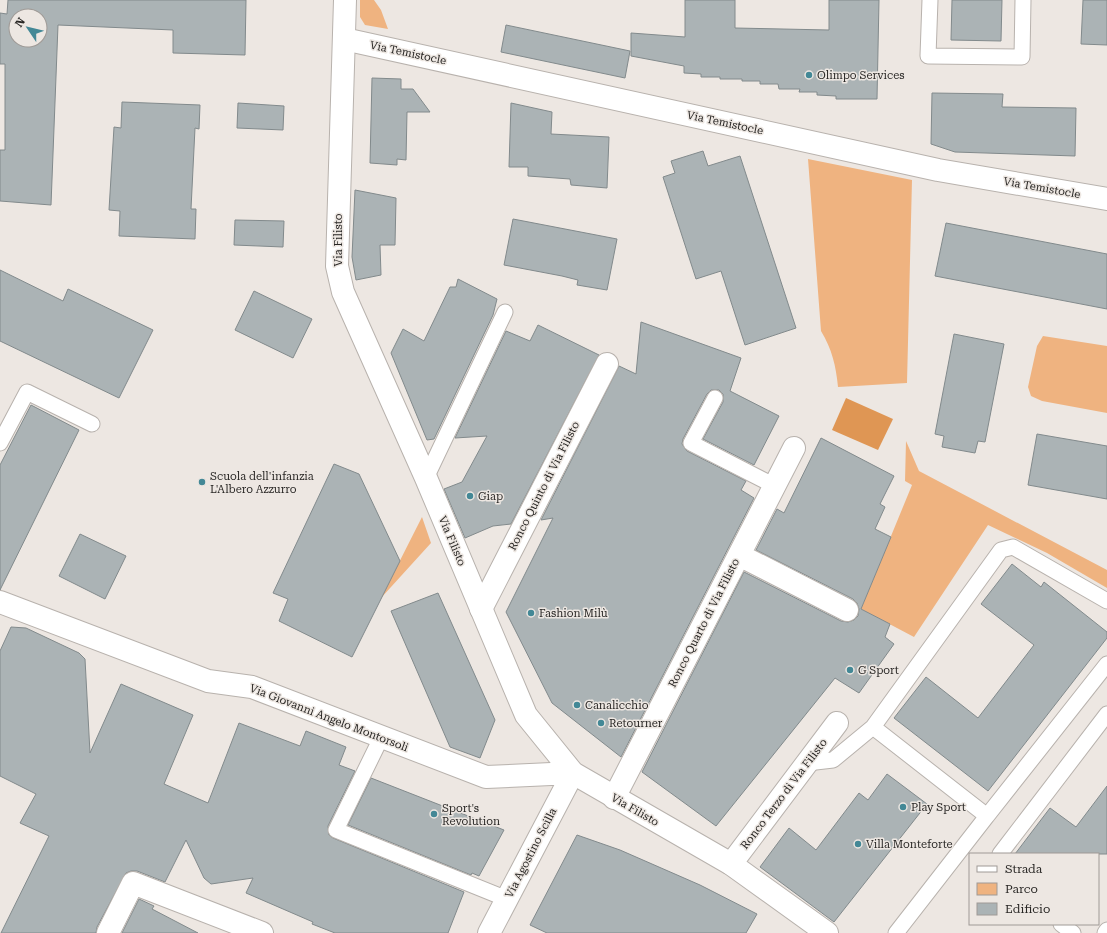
<svg xmlns="http://www.w3.org/2000/svg" width="1107" height="933" viewBox="0 0 1107 933" font-family="'Roboto Serif',serif">
<style>
.green{fill:#efb380}
.water{fill:#df9654}
.building{fill:#abb3b5;stroke:#828a8c;fill-rule:evenodd}
.lines{fill:none;stroke-linecap:round;stroke-linejoin:round}
.service-casing{stroke:#b8b2ad;stroke-width:17}
.minor-casing{stroke:#b8b2ad;stroke-width:24}
.tertiary-casing{stroke:#b8b2ad;stroke-width:24}
.service{stroke:#fff;stroke-width:15}
.minor{stroke:#fff;stroke-width:22}
.tertiary{stroke:#fff;stroke-width:22}
.poi-dot{fill:#438896;stroke:#ede7e2;stroke-width:1.5}
.labels{text-anchor:middle;dominant-baseline:central;stroke-width:3;stroke-linejoin:round;paint-order:stroke}
.street-label{font-size:11px;fill:#292725;stroke:#ede7e2}
.poi-label{font-size:11px;fill:#292725;stroke:#ede7e2;text-anchor:start}
</style>
<rect width="100%" height="100%" fill="#ede7e2"/>
<!-- green -->
<path class="green" d="M360,0H374L381,10L388,29L365,25L360,17Z
M808,159L912,180L907,383L838,387C836,366 832,349 821,331Z
M1043,336L1107,346V413L1042,401L1031,396L1028,387L1037,346Z
M906,441L919,471L1107,570V588L1047,553L988,525L914,637L861,609L912,485L905,481Z
M422,517L431,543L381,598Z"/>
<!-- water -->
<path class="water" d="M846,398L893,419L878,450L832,430Z"/>
<!-- building -->
<path class="building" d="M8,0H246L245,55L173,53V30L58,25L51,205L0,201V150H5V64H0V13L7,14ZM16,16H40V40H16Z
M685,0H735V28L829,30V0H879L877,99H836V96L817,95V92H799L800,89H779L778,84H760V81H742V79H720V77H701V74L684,73V66L631,56V33L685,37Z
M952,0H1002L1001,41L951,40Z
M1083,0H1107V45L1081,44Z
M506,25L630,51L625,78L501,52Z
M372,78L401,79V89H413L430,112H407L406,160L397,159V165L370,163Z
M932,93L1003,94L1002,107L1076,108L1075,156L955,152L931,144Z
M122,102L200,105L199,129L195,128L191,209H196L195,239L119,236L120,211L109,210L114,127L121,128Z
M238,103L284,106L283,130L237,128Z
M511,103L552,112L551,134L609,137L607,188L571,185L570,179L528,176V167H509Z
M703,151L708,166L740,156L796,328L745,345L721,271L696,279L663,177L675,173L671,161Z
M355,190L396,198L395,245H380L381,275L356,280L352,257Z
M513,219L617,239L607,290L577,285L578,280L562,276L504,265Z
M235,220L284,221L283,247L234,245Z
M946,223L1107,254V309L935,276Z
M0,270L63,301L68,289L153,330L119,398L0,341Z
M458,279L497,299L493,315L434,439L427,440L391,353L403,329L424,341L450,287H456Z
M254,291L312,319L293,358L235,330Z
M641,322L741,358L730,391L779,416L754,465L703,439L723,402V394L719,390H711L707,394L683,439L682,444L687,451L746,481L741,490L754,498L621,757L552,703L506,612L553,518L541,520L619,366L636,374Z
M538,325L599,355L511,524L493,526L465,538L444,489L462,482L487,436L455,438L506,331L530,341Z
M954,334L1004,344L985,442L978,441L975,453L942,447L944,436L935,434Z
M31,405L79,430L0,590V465Z
M1037,434L1107,446V499L1028,485Z
M821,438L894,476L880,504L885,507L875,529L891,537L861,609L890,624L885,637L894,644L859,693L835,678L716,826L642,772L744,572L841,621L848,622L854,620L858,616L859,609L857,603L853,599L756,550L777,509L784,513Z
M334,464L359,474L400,561L352,657L279,621L288,599L273,593Z
M80,534L126,556L105,599L59,576Z
M1012,564L1041,587L1044,582L1107,632V638L988,791L894,718L926,677L978,718L1034,645L981,604Z
M438,593L495,720L480,758L450,747L391,611Z
M11,627L26,628L79,653L85,659L90,753L121,684L193,715L164,784L208,803L239,723L300,746L306,731L346,747L339,765L355,771L328,826L329,835L333,838L464,892L448,933H335L312,924L313,922L246,893L253,878L211,884L204,878L186,840L165,882L137,871H131L126,873L97,927L96,933H1L49,836L20,823L36,794L0,776V651Z
M887,774L927,804L834,922L760,867L789,828L816,850L859,793L868,800Z
M371,778L504,830L479,876L472,873L471,875L348,825Z
M1107,786V854H1015L1050,808L1076,827Z
M577,835L620,850L700,885L757,914L746,933H547L530,925Z
M139,899L154,906L152,909L198,933H122Z"/>
<g class="lines">
<defs>
<path id="service" d="M930,0L928,56L1022,57L1023,0
M715,398L691,443L775,486
M0,443L27,392L92,424
M426,478L505,312
M1107,601L1013,547L1001,550L873,727L987,816L1107,664
M381,738L336,830L507,899
M807,763L833,760L873,727
M1000,854L1107,714
M1061,924L1073,933
M896,933L987,816
M1105,933L1107,930"/>
<path id="minor" d="M344,39L938,170L1107,199
M739,555L847,610
M0,602L208,681L252,687L486,777L573,773
M481,609L607,364
M614,798L794,448
M731,864L837,723
M108,933L133,883L262,933
M489,933L573,773"/>
<path id="tertiary" d="M345,0L337,266L343,292L426,478L526,715L573,773L731,864L827,933"/>
</defs>
<!-- service casing -->
<use href="#service" class="service-casing"/>
<!-- minor casing -->
<use href="#minor" class="minor-casing"/>
<!-- tertiary casing -->
<use href="#tertiary" class="tertiary-casing"/>
<!-- service -->
<use href="#service" class="service"/>
<!-- minor -->
<use href="#minor" class="minor"/>
<!-- tertiary -->
<use href="#tertiary" class="tertiary"/>
</g>
<!-- markers -->
<g class="poi-dot">
<circle cx="809" cy="75" r="4"/>
<circle cx="202" cy="482" r="4"/>
<circle cx="470" cy="496" r="4"/>
<circle cx="531" cy="613" r="4"/>
<circle cx="850" cy="670" r="4"/>
<circle cx="577" cy="705" r="4"/>
<circle cx="601" cy="723" r="4"/>
<circle cx="903" cy="807" r="4"/>
<circle cx="434" cy="814" r="4"/>
<circle cx="858" cy="844" r="4"/>
</g>
<g class="labels">
<!-- street labels -->
<g class="street-label">
<text transform="translate(408 53) rotate(12)">Via Temistocle</text>
<text transform="translate(725 123) rotate(12)">Via Temistocle</text>
<text transform="translate(1042 188) rotate(10)">Via Temistocle</text>
<text transform="translate(338 240) rotate(-90)">Via Filisto</text>
<text transform="translate(544 486) rotate(-63)">Ronco Quinto di Via Filisto</text>
<text transform="translate(452 541) rotate(67)">Via Filisto</text>
<text transform="translate(704 623) rotate(-63)">Ronco Quarto di Via Filisto</text>
<text transform="translate(329 718) rotate(21)">Via Giovanni Angelo Montorsoli</text>
<text transform="translate(784 794) rotate(-53)">Ronco Terzo di Via Filisto</text>
<text transform="translate(635 810) rotate(30)">Via Filisto</text>
<text transform="translate(531 853) rotate(-63)">Via Agostino Scilla</text>
</g>
<!-- poi labels -->
<g class="poi-label">
<text x="817" y="75">Olimpo Services</text>
<text x="210" y="476">Scuola dell'infanzia<tspan x="210" dy="13">L'Albero Azzurro</tspan></text>
<text x="478" y="496">Giap</text>
<text x="539" y="613">Fashion Milù</text>
<text x="858" y="670">G Sport</text>
<text x="585" y="705">Canalicchio</text>
<text x="609" y="723">Retourner</text>
<text x="911" y="807">Play Sport</text>
<text x="442" y="808">Sport's<tspan x="442" dy="13">Revolution</tspan></text>
<text x="866" y="844">Villa Monteforte</text>
</g>
</g>
<!-- legend -->
<rect x="969" y="853" width="130" height="72" fill="#ede7e2" stroke="#9f9a96"/>
<rect x="977" y="866" width="20" height="6" fill="#ffffff" stroke="#9f9a96"/>
<text x="1005" y="873" font-size="12" fill="#292725">Strada</text>
<rect x="977" y="883" width="20" height="12" fill="#efb380" stroke="#9f9a96"/>
<text x="1005" y="893" font-size="12" fill="#292725">Parco</text>
<rect x="977" y="903" width="20" height="12" fill="#abb3b5" stroke="#9f9a96"/>
<text x="1005" y="913" font-size="12" fill="#292725">Edificio</text>
<!-- north arrow -->
<g transform="translate(28 28) rotate(305)"><circle r="19" fill="#ede7e2" stroke="#9f9a96"/>
<path d="M0-3L7 15L0 10L-7 15Z" fill="#438896"/>
<text y="-6" font-size="11" font-weight="bold" text-anchor="middle" fill="#292725">N</text>
</g>
</svg>
